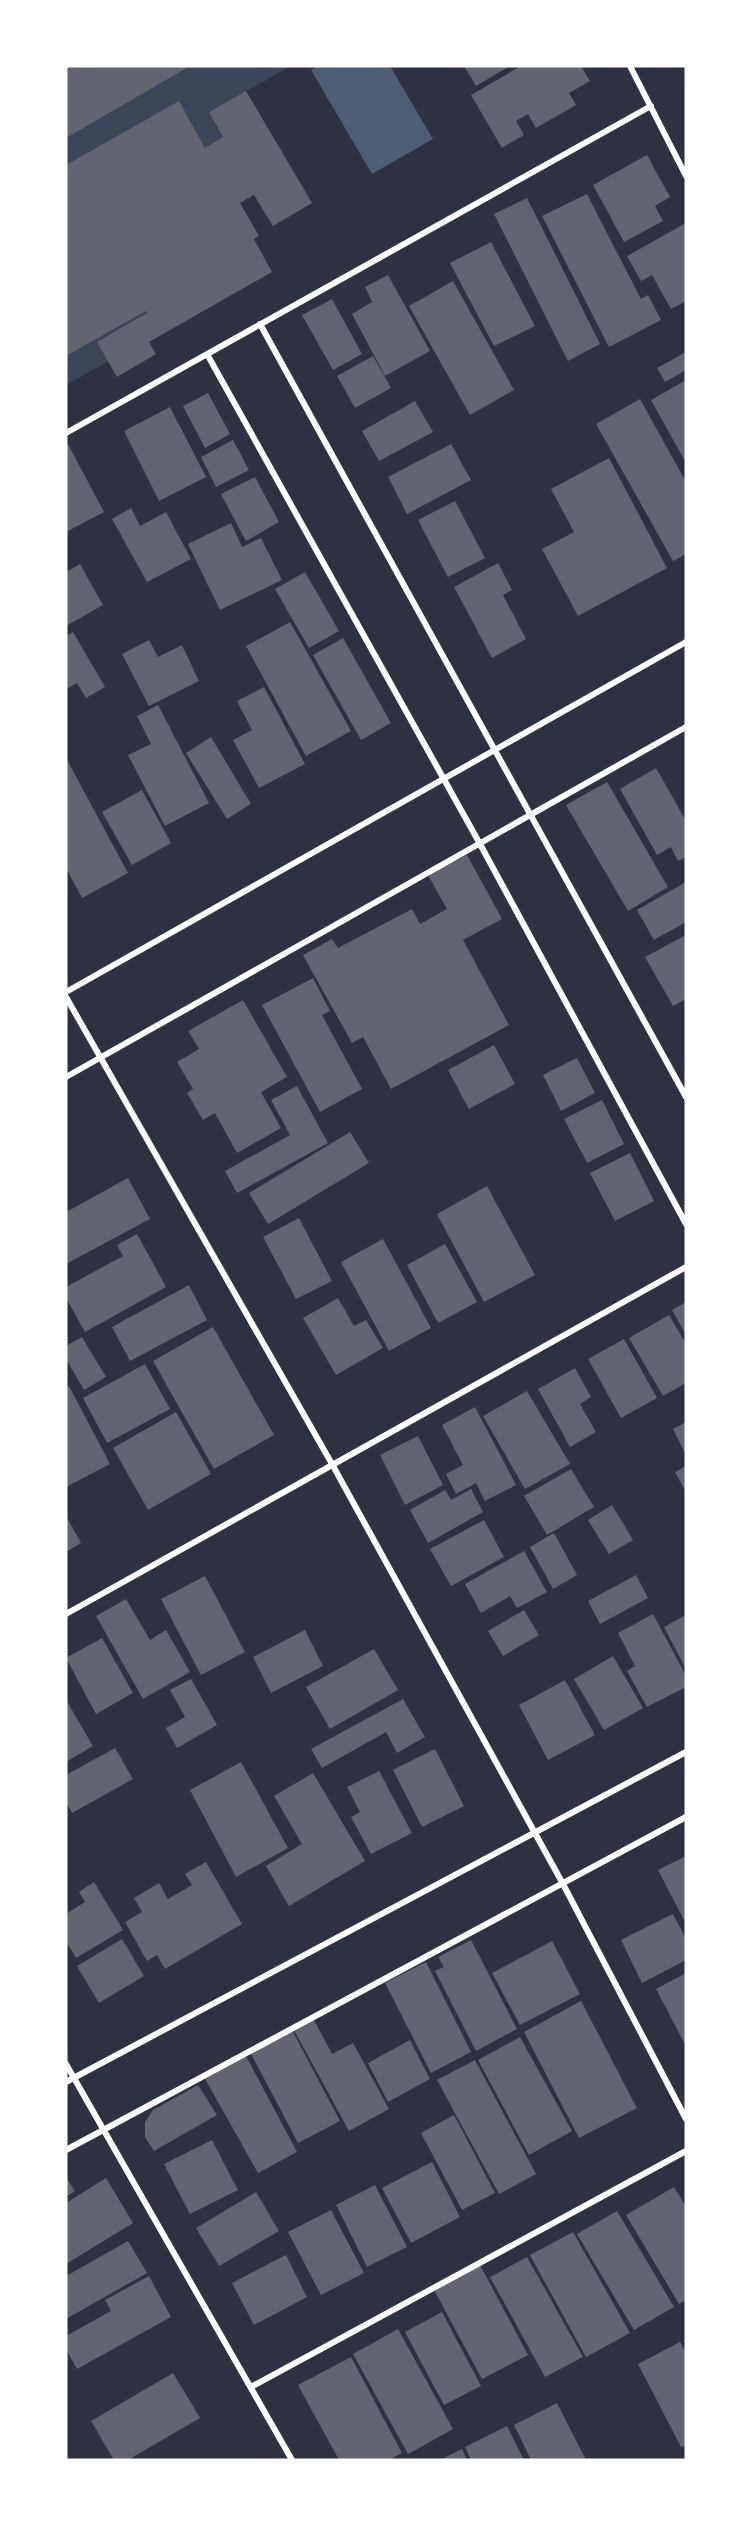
<svg xmlns="http://www.w3.org/2000/svg" width="752" height="2526" viewBox="0 0 752 2526" font-family="Inter,sans-serif">
<style>
.green{fill:#3c4559}
.water{fill:#4f5d75}
.building{fill:#626471}
.lines{fill:none;stroke-linecap:round;stroke-linejoin:round}
.minor{stroke:#fff;stroke-width:6}
</style>
<rect width="100%" height="100%" fill="#2d3142"/>
<!-- green -->
<path class="green" d="M66,66H291L209,112L223,137L205,148L179,102L66,165Z
M146,311L147,313L109,361L66,385V356Z"/>
<!-- water -->
<path class="water" d="M319,66H390L433,139L372,174L311,70Z"/>
<!-- building -->
<path class="building" d="M66,66H190L66,138Z
M464,66H510L476,86Z
M521,66H581L590,81L569,93L576,105L536,128L528,114L516,121L524,135L502,148L471,95Z
M246,91L312,203L273,226L254,195L240,203L259,236L254,239L272,272L149,342L156,354L117,377L97,342L147,313L146,311L66,356V165L179,101L205,148L223,137L209,112Z
M647,155L670,197L655,206L663,221L624,242L593,185Z
M587,194L641,299L648,295L661,320L609,347L542,216Z
M527,198L600,344L568,361L494,214Z
M686,223V301L671,309L652,275L641,281L627,256Z
M491,242L535,326L494,346L450,263Z
M388,275L430,351L385,376L352,314L372,302L365,287Z
M453,281L514,390L470,415L409,306Z
M332,299L362,354L333,370L302,315Z
M686,352V370L665,382L657,368Z
M373,356L391,388L355,408L337,376Z
M686,380V463L651,400Z
M208,393L230,434L205,448L183,406Z
M640,399L686,482V554L673,561L596,424Z
M415,401L433,432L379,461L362,431Z
M170,407L206,477L159,501L124,431Z
M233,440L249,470L216,487L201,457Z
M68,444L104,512L66,532V445Z
M451,444L471,480L407,514L388,477Z
M609,458L667,568L578,616L542,549L574,532L551,489Z
M255,477L279,522L246,541L221,494Z
M455,501L485,558L448,577L418,520Z
M131,508L140,526L166,512L191,559L147,582L112,519Z
M231,523L242,547L261,538L282,580L220,610L188,544Z
M498,563L512,590L503,595L526,639L492,658L454,587Z
M80,564L103,605L66,626V572Z
M305,572L339,631L309,648L275,589Z
M290,622L351,731L306,756L246,646Z
M73,632L105,687L86,698L77,683L66,689V636Z
M343,638L391,723L361,740L313,655Z
M149,640L158,657L182,645L199,681L149,706L122,654Z
M264,687L305,764L259,788L233,740L252,730L237,701Z
M158,705L209,803L165,826L128,755L151,744L137,716Z
M211,737L251,804L227,819L186,753Z
M66,758L128,873L82,898L66,868Z
M656,768L686,821V857L678,861L671,847L657,855L620,789Z
M607,782L668,887L628,911L566,805Z
M142,790L171,843L132,865L102,812Z
M467,855L502,919L463,940L509,1025L391,1089L363,1037L352,1043L303,955L332,939L338,948L412,909L420,924L447,909L428,875Z
M686,882V922L654,940L637,910Z
M686,935V999L673,1006L645,957Z
M313,978L330,1011L322,1015L362,1089L320,1112L262,1005Z
M243,1000L287,1077L261,1092L281,1128L237,1153L215,1113L203,1120L187,1093L193,1089L177,1062L199,1049L188,1031Z
M494,1045L515,1084L469,1109L448,1070Z
M577,1058L595,1093L561,1111L543,1075Z
M297,1086L328,1143L237,1193L225,1171L290,1135L271,1100Z
M602,1100L624,1144L587,1163L564,1119Z
M350,1132L369,1163L268,1224L249,1193Z
M630,1153L654,1201L615,1221L590,1173Z
M128,1178L150,1219L66,1264V1212Z
M487,1186L535,1275L484,1302L437,1214Z
M299,1218L332,1281L296,1299L263,1237Z
M137,1234L166,1287L85,1332L66,1298V1287L123,1256L117,1245Z
M383,1239L431,1328L389,1351L341,1262Z
M445,1244L477,1302L438,1323L407,1265Z
M189,1285L207,1320L130,1361L112,1327Z
M338,1298L354,1326L366,1320L383,1348L336,1375L303,1318Z
M686,1302V1335L672,1310Z
M669,1315L686,1344V1383L663,1396L629,1338Z
M213,1327L274,1435L214,1469L153,1361Z
M82,1337L106,1377L84,1390L66,1359V1346Z
M624,1339L657,1398L621,1418L588,1359Z
M145,1364L170,1409L107,1443L83,1398Z
M575,1368L591,1397L580,1404L596,1432L570,1447L538,1389Z
M69,1386L110,1464L66,1487V1388Z
M527,1391L570,1464L525,1489L483,1416Z
M475,1407L516,1485L485,1501L476,1483L456,1494L446,1474L463,1465L442,1425Z
M176,1412L211,1474L148,1510L113,1448Z
M686,1422V1455L673,1429Z
M418,1436L443,1485L405,1505L380,1455Z
M686,1466V1492L675,1472Z
M571,1469L594,1507L547,1535L524,1496Z
M471,1489L483,1512L428,1543L410,1510L445,1490L451,1500Z
M612,1505L633,1540L609,1554L588,1520Z
M66,1516L81,1543L66,1552Z
M484,1520L504,1557L451,1586L430,1549Z
M554,1533L577,1575L553,1589L530,1547Z
M524,1551L547,1592L517,1608L510,1596L481,1613L465,1584Z
M636,1575L648,1598L600,1624L588,1601Z
M205,1576L245,1652L201,1675L161,1599Z
M126,1599L150,1640L166,1630L190,1672L143,1699L96,1616Z
M524,1610L539,1635L503,1656L488,1631Z
M653,1614L686,1676V1687L647,1707L627,1671L635,1666L618,1633Z
M686,1615V1669L664,1627Z
M305,1630L323,1666L271,1693L253,1657Z
M102,1638L133,1693L96,1714L66,1658Z
M374,1649L398,1690L330,1729L306,1687Z
M613,1656L643,1708L604,1730L574,1679Z
M191,1679L217,1725L177,1748L166,1728L185,1717L170,1690Z
M565,1680L595,1735L548,1760L519,1705Z
M403,1699L425,1737L397,1753L386,1732L322,1768L311,1749Z
M66,1700L93,1746L66,1762Z
M115,1748L133,1779L72,1813L66,1802V1775Z
M435,1749L464,1806L422,1827L393,1770Z
M241,1762L288,1848L236,1877L190,1790Z
M379,1771L412,1833L371,1854L351,1817L360,1812L347,1787Z
M313,1773L365,1861L289,1906L266,1866L302,1844L274,1796Z
M686,1856V1924L658,1870Z
M206,1862L242,1924L165,1969L157,1955L147,1961L125,1922L142,1912L134,1898L159,1883L168,1899L192,1885L185,1874Z
M94,1882L123,1930L76,1958L66,1941V1914L85,1902L79,1892Z
M673,1914L686,1939V1960L642,1983L621,1940Z
M122,1939L144,1976L99,2003L77,1966Z
M471,1940L517,2029L476,2051L435,1971L444,1967L438,1957Z
M552,1941L580,1994L520,2025L492,1973Z
M426,1962L471,2052L431,2073L385,1983Z
M686,1973V2046L656,1989Z
M581,2001L637,2108L579,2138L524,2032Z
M314,2020L332,2054L353,2043L389,2109L349,2131L294,2030Z
M292,2030L340,2121L298,2143L250,2052Z
M520,2037L572,2131L529,2155L478,2060Z
M410,2040L430,2079L388,2102L368,2063Z
M246,2056L297,2152L258,2173L205,2079Z
M475,2060L536,2174L499,2194L437,2080Z
M198,2085L217,2115L154,2151L145,2137V2122L153,2110Z
M454,2115L495,2193L462,2210L421,2133Z
M212,2140L238,2190L190,2214L164,2164Z
M432,2162L460,2217L411,2243L382,2188Z
M66,2177L75,2191L66,2197Z
M106,2178L133,2223L66,2264V2203Z
M375,2185L407,2247L367,2267L336,2205Z
M674,2187L686,2207V2300L679,2304L626,2215Z
M256,2192L279,2231L219,2266L196,2228Z
M331,2210L364,2273L321,2295L288,2232Z
M617,2211L674,2307L634,2330L577,2234Z
M573,2232L630,2333L586,2357L530,2255Z
M128,2241L147,2273L66,2319V2276Z
M286,2255L307,2297L254,2325L232,2283Z
M527,2257L583,2357L545,2377L490,2277Z
M480,2265L528,2355L482,2379L434,2290Z
M149,2276L171,2317L77,2369L66,2349V2336L111,2311L105,2300Z
M442,2312L481,2386L444,2405L405,2332Z
M398,2329L453,2429L408,2454L353,2354Z
M680,2342L686,2353V2445L681,2447L638,2364Z
M351,2357L402,2453L389,2460H339L298,2385Z
M173,2373L200,2418L128,2460H114L91,2421Z
M557,2403L586,2460H531L514,2425Z
M507,2426L524,2460H471L465,2447Z
M462,2449L467,2460H440Z"/>
<g class="lines">
<!-- minor -->
<path class="minor" d="M630,66L686,176
M260,324L686,1097
M207,354L480,844L686,1224
M66,433L651,106
M66,992L686,642
M66,997L332,1464L563,1884L686,2119
M66,1077L686,727
M66,1614L686,1267
M66,2064L292,2460
M66,2082L686,1752
M66,2150L686,1817
M251,2387L686,2151"/>
</g>
<!-- border -->
<rect width="752" height="2526" fill="none" stroke="#ffffff" stroke-width="135"/>
</svg>
